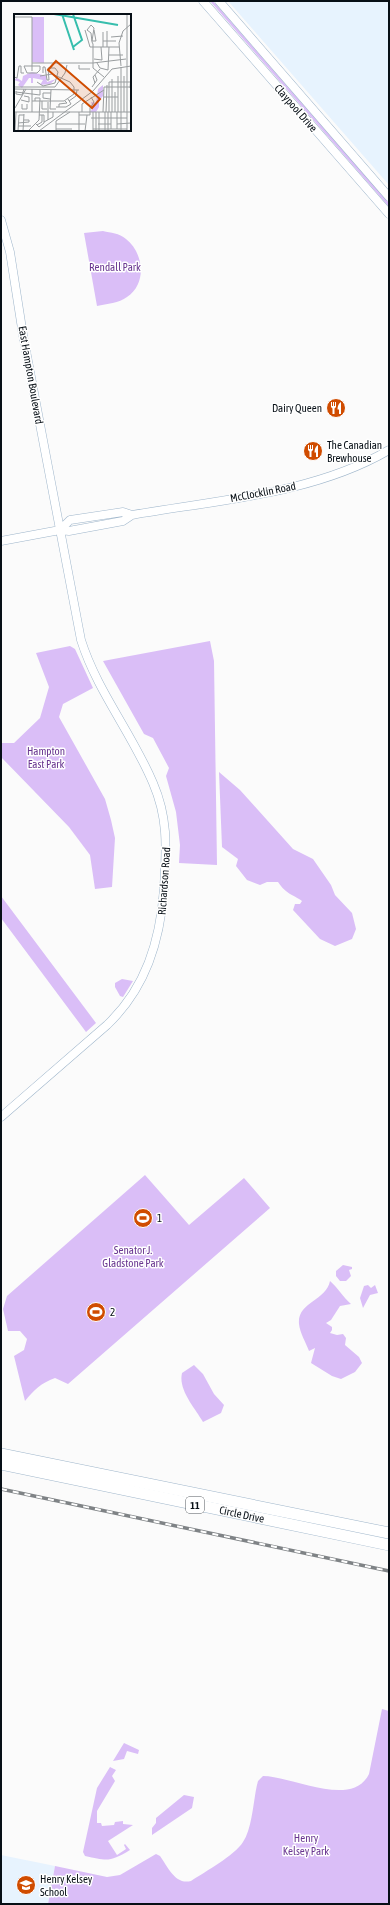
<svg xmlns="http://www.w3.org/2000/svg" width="390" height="1905" viewBox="0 0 390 1905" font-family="'Asap Condensed',sans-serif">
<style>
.built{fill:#e7f3fe}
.green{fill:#dabef7}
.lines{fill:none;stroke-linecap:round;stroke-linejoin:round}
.secondary-casing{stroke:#9fb6cb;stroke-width:9}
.highway-casing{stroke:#9fb6cb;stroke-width:12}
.secondary{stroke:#fff;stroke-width:8}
.highway{stroke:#fff;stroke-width:11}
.rail-casing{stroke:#7f8386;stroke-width:3.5}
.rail{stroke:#fff;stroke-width:2;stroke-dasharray:6;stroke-linecap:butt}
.labels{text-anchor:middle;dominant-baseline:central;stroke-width:3;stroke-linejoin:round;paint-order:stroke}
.shield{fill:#fff;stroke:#51575c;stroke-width:1}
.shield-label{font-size:10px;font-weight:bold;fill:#070f16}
.street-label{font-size:11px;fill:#070f16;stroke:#fff}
.park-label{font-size:11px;fill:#693690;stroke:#fff}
.poi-label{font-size:11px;fill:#070f16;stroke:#fff;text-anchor:start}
.inset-river{fill:none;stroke:#37bead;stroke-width:2}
.inset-road{fill:none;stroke:#999d9f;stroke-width:1}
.view{fill:#d04c00;fill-opacity:0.15;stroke:#d04c00;stroke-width:2}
.inset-edge{fill:none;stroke:#070f16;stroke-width:2}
</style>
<rect width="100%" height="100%" fill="#fbfbfb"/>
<!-- built -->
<path class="built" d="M228,1H389V185Z
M1,1855L55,1866L48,1904H1Z"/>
<!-- green -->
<path class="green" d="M210,1H213L389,203V207Z
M103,231C111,233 119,233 126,239C143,252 148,283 127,297C119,303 107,304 97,306L84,233Z
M210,641L214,661L217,865L179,863L180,845L176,812L166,776L169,768L153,738L144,734L103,661Z
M70,646L75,649L93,688L63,704L59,717L105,799L111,820L115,838L112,887L95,889L90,855L69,827L1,757V743H14L40,718L49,687L36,653Z
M219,772L240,790L293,849L313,859L331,885L335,895L352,913L356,929L352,939L335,946L320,939L293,910L295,904H300L302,901C291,893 287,895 278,882H267L260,885L247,880L236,866L238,859L222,847Z
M1,896L96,1023L86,1032L1,918Z
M122,979L133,981L123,997L120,996L115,987V983Z
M145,1175L189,1225L244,1178L270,1208L68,1384L55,1378C41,1383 34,1390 25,1401L14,1356L24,1350L27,1339L20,1331H8L3,1309L7,1296Z
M343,1265L352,1267V1269L349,1270L351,1276L346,1281H340L336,1276V1271Z
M330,1281C338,1288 343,1297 351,1304L340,1306L331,1320L326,1323L332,1327V1330L330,1333L337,1335L343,1334L346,1338L345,1345L359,1357L362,1363L355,1372L341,1379L332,1376L311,1363L315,1348L309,1351C306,1343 300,1333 299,1324C297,1302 326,1301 330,1281Z
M368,1285L371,1288L375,1285L378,1293L370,1295L363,1308L360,1298L364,1286Z
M194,1365L203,1374L214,1394L224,1405L221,1413L203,1422C195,1408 178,1390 182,1373Z
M382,1709L389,1711V1904H48L55,1866L107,1877L120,1875L156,1854L160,1856C168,1867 175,1885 191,1881C206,1871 234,1856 243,1842C253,1827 253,1799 258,1781L263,1776C292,1776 352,1809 369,1774Z
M124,1743L139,1750L138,1754L127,1751L124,1759L113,1761Z
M110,1767L116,1770L112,1776L115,1781L97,1811V1823H101L102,1826L114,1825L115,1822L123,1821V1824L133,1825L108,1841L117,1855L126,1849L124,1845L125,1844L130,1850C110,1862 108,1861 85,1856L83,1852L97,1788Z
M184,1795L194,1797L192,1808L152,1835V1828L156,1823V1818Z"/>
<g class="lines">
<defs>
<path id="secondary" d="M203,1L389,214
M219,1L389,197
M1,220L10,252L23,335L81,640C97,691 132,733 153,783C169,820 166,850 164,889C160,941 146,988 107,1025L1,1117
M60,530L70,520L123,512L132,515
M1,541L60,530L69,531L123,521L132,515C217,500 314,494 389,450"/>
<g id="highway">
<path d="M1,1454L389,1533"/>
<path id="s1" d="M1,1464L389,1545"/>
</g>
</defs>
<!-- secondary casing -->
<use href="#secondary" class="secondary-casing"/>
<!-- highway casing -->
<use href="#highway" class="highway-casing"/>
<!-- secondary -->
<use href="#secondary" class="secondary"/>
<!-- highway -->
<use href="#highway" class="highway"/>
<defs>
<path id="rail" d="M1,1489L389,1571"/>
</defs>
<!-- rail casing -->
<use href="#rail" class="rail-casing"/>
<!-- rail -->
<use href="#rail" class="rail"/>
</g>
<!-- icons -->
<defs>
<symbol id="restaurant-disc" viewBox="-11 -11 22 22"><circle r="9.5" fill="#d04c00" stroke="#fff"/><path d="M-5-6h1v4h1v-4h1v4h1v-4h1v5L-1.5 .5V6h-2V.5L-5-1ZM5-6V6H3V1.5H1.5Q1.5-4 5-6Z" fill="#fff"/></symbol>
<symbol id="stadium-disc" viewBox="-11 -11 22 22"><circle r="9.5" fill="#d04c00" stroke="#fff"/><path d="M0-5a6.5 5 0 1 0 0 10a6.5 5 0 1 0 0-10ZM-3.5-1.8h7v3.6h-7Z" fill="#fff"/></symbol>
<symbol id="school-disc" viewBox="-11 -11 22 22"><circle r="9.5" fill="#d04c00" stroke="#fff"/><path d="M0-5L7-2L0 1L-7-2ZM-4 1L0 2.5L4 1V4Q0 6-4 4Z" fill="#fff"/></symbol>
</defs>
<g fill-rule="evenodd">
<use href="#restaurant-disc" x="325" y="397" width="22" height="22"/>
<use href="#restaurant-disc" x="302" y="440" width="22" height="22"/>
<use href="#stadium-disc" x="132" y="1207" width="22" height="22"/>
<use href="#stadium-disc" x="85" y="1301" width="22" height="22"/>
<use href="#school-disc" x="15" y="1874" width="22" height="22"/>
</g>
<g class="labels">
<!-- shield labels -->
<rect class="shield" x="186" y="1497" width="18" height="16" rx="3"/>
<g class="shield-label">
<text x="195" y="1505">11</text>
</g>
<!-- street labels -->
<g class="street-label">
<text transform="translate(296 108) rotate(49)">Claypool Drive</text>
<text transform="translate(31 375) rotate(80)">East Hampton Boulevard</text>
<text transform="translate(263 492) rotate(-11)">McClocklin Road</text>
<text transform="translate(164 881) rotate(-86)">Richardson Road</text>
<text stroke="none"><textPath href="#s1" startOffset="246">Circle Drive</textPath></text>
</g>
<!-- park labels -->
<g class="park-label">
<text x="115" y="267">Rendall Park</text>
<text x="46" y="751">Hampton<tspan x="46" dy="13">East Park</tspan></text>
<text x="133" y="1250">Senator J.<tspan x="133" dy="13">Gladstone Park</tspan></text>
<text x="306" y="1838">Henry<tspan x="306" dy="13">Kelsey Park</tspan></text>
</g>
<!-- poi labels -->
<g class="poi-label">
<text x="322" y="408" text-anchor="end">Dairy Queen</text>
<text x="327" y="445">The Canadian<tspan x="327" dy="13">Brewhouse</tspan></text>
<text x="157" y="1218">1</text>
<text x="110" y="1312">2</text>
<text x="40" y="1879">Henry Kelsey<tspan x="40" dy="13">School</tspan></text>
</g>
</g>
<!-- overview -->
<g transform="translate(14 14)">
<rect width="117" height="117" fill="#fbfbfb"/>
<path d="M18,3H30V49L18,48ZM18,58L32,62L33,68L42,65L36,70L26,71L29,66L19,64V69H17V64H15L8,74L4,71L6,68L0,66L3,64L8,67L9,62ZM89,71V82L85,87V93L82,98H76L79,94L77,88L82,89L84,75Z" fill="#dabef7"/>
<path class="inset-river" d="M40,0L104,11M48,0L60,36M59,0L68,26L59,33"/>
<path class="inset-road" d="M113,0V63M0,3H18V57M71,16L76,33H79M93,17V33M97,23L109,22M78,27H82L80,16M78,27L80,14L77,11L73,16L77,19L78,28L79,30V54L90,63M89,27H102M79,33H105M89,33V18M95,41H109M80,45L88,46L87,33M18,49H79M79,49L112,45M83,49L86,54L94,56L95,33M65,51V55H76M10,52H26V56L23,59H13ZM107,52L105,29L109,17L117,10M29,59V53H31L33,66H35L34,54H37M0,63L3,64L5,52H7V59H10M98,65V98M23,68L29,72L41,69L44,58L41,54H37M81,69L79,63L86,55M0,73H41L51,59L53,51M78,73L83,66L81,61M116,74L117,62M0,75L65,76M18,75V98M37,76L36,95H42M2,77V80L8,81L10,75M2,78L26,81V76M90,83H104M36,85L29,84V79H37M7,86L15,88V83L10,82M18,87H50L60,80V73L56,68L38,60L26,62M28,87V95H33M55,87L62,82L63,76M34,88V106M8,90V95H13V90M42,93H52L57,90L54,85M45,93V90L53,89L51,87M1,94L12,75M0,98H117M68,98V90L90,76M79,98V117M85,98V117M89,98L90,73H117M91,98V117M92,98L93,71M94,98V117M95,98V68H117M97,98V115M101,98V78M104,98V62M107,98V53M107,98V117M110,98V62M65,101H76V94L80,88L77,83M77,104H113M30,108L39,103V98M4,109L15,108V106H10M21,109L25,113L30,109V101H25M42,110H71M84,110H97M103,110L117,109M23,111L28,108V101M4,112H17M42,115H58M79,115H113M103,115V98M1,117L2,98M4,117L5,101H10M9,117L10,100M14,117L25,106L26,84H21V87M25,117L79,77L98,55L117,52M42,117V107L56,98M65,117V98M71,117L73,101M82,117V98M113,117V63"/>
<path class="view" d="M42,47L86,85L78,94L34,56Z"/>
<rect width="117" height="117" class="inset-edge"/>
</g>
<!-- border -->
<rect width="390" height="1905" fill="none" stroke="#070f16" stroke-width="4"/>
</svg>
